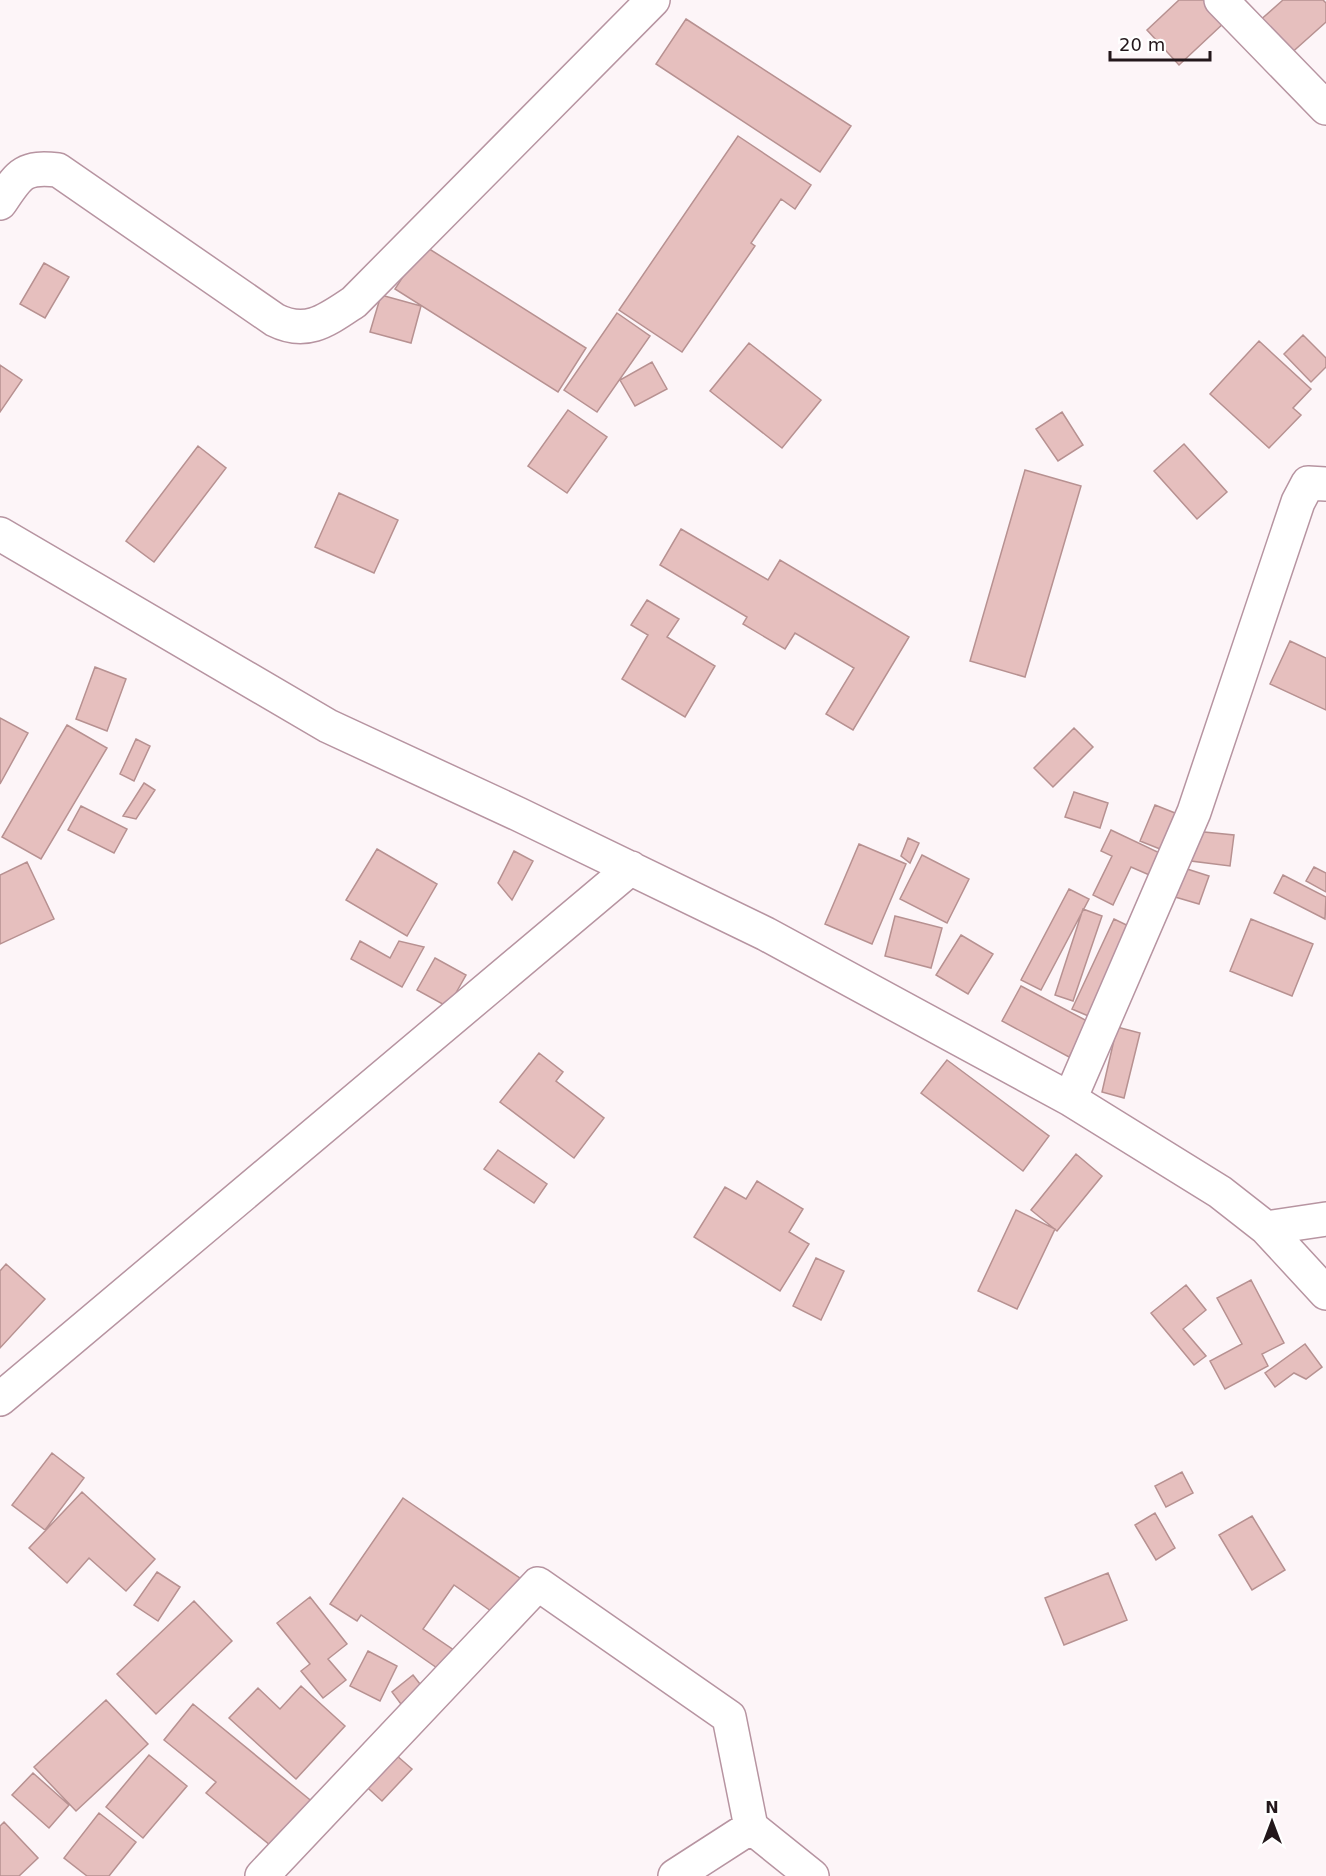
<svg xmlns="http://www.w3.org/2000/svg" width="1326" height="1876" viewBox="0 0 1326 1876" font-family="'DejaVu Sans',sans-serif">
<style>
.building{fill:#e6bfbe;stroke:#b79191;stroke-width:1.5}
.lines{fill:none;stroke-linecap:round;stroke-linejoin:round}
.minor-casing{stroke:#b794a1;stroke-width:36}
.minor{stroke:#fff;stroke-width:33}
</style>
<rect width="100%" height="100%" fill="#fdf5f8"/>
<!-- building -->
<path class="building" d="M1179,0H1206L1226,21L1179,65L1147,30Z
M1283,0H1323L1326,3V22L1288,56L1258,22Z
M686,19L851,126L820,172L656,64Z
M738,136L811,185L795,209L781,199L751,243L755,246L682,352L619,310Z
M423,245L586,348L558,392L395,289Z
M44,263L69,277L45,318L20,304Z
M381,295L421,306L411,343L370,332Z
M617,313L650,336L597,412L564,390Z
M1303,335L1326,358V367L1311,382L1284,354Z
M1259,341L1311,389L1293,408L1301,415L1269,448L1210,394Z
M749,343L821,400L782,448L710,391Z
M652,362L667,389L635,406L620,380Z
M0,365L22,380L0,412Z
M568,410L607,437L567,493L528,466Z
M1062,412L1083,445L1058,461L1036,429Z
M1184,444L1227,492L1197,519L1154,471Z
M198,446L226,468L154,562L126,541Z
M1025,470L1081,486L1025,677L970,661Z
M339,493L398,520L374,573L315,547Z
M681,529L768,580L780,560L909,637L853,730L826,714L854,668L795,633L785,649L743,624L747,617L660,565Z
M647,600L679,619L667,637L715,666L685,717L622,679L648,635L631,625Z
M1290,641L1326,658V710L1270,684Z
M95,667L126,679L107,731L76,719Z
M0,718L28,733L0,784Z
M67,725L107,748L41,859L2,837Z
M1074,728L1093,747L1053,787L1034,768Z
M136,739L150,746L134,781L120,774Z
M144,783L155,790L136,819L123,816Z
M1074,792L1108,803L1100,828L1065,817Z
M1155,805L1180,815L1165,851L1140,841Z
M81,806L127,829L114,853L68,830Z
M1111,830L1164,855L1154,877L1131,867L1113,905L1093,895L1112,856L1101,851Z
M1194,831L1234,835L1230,866L1191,861Z
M908,838L919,843L910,863L901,856Z
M859,844L906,864L872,944L825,924Z
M377,849L437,884L407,936L346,900Z
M514,851L533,861L512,900L498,883Z
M922,855L969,879L947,923L900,899Z
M27,862L54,919L0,944V875Z
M1314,867L1326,873V892L1306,881Z
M1184,868L1209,876L1199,904L1175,897Z
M1283,875L1326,897L1325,919L1274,893Z
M1069,889L1089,899L1041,990L1021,980Z
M1083,909L1102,916L1073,1001L1055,995Z
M895,916L942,928L931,968L885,956Z
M1114,919L1135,929L1093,1018L1072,1009Z
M1251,919L1313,944L1292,996L1230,971Z
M961,935L993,954L968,994L936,975Z
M360,941L390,958L399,941L424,947L402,987L351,959Z
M435,958L466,975L448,1007L417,990Z
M1021,986L1089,1022L1069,1057L1002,1021Z
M1117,1027L1140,1033L1124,1098L1102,1092Z
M539,1053L563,1072L556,1081L604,1118L574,1158L500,1102Z
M947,1060L1049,1136L1023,1171L921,1093Z
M498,1150L547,1184L534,1203L484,1169Z
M1076,1154L1102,1176L1057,1231L1031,1210Z
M757,1181L803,1209L789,1232L809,1244L780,1291L694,1237L725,1187L746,1199Z
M1016,1210L1055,1229L1017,1309L978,1291Z
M816,1258L844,1271L821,1320L793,1306Z
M6,1264L45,1299L0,1348V1271Z
M1251,1280L1284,1343L1262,1354L1268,1366L1225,1389L1210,1361L1242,1344L1217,1298Z
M1186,1285L1206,1310L1183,1329L1206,1356L1194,1365L1151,1313Z
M1305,1344L1322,1367L1306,1379L1294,1373L1275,1387L1265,1373Z
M52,1453L84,1478L45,1530L12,1505Z
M1182,1472L1193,1493L1166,1507L1155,1486Z
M82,1492L155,1559L126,1591L89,1558L67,1583L29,1548Z
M403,1498L533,1587L508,1623L454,1585L423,1629L464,1657L450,1677L361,1615L357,1621L330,1604Z
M1155,1513L1175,1548L1156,1560L1135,1525Z
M1252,1516L1285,1570L1252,1590L1219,1535Z
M157,1572L180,1587L158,1621L134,1605Z
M1108,1573L1127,1620L1064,1645L1045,1598Z
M310,1597L347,1644L328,1659L346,1680L323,1698L301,1671L310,1664L277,1623Z
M194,1601L232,1641L156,1714L117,1674Z
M368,1651L397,1666L380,1701L350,1686Z
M413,1675L434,1702L412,1719L392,1692Z
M301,1686L345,1726L296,1779L229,1718L258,1688L280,1709Z
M106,1700L148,1744L76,1811L34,1767Z
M193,1704L320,1808L281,1854L206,1793L216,1782L164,1740Z
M388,1748L412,1769L382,1801L359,1780Z
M149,1755L187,1786L143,1838L106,1807Z
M33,1773L69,1805L49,1828L12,1795Z
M99,1813L136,1842L109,1876H87L64,1858Z
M4,1822L38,1858L19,1876H0V1826Z"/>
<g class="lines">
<defs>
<path id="minor" d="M1221,0L1326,108
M0,203C19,175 22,166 58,170L275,320C307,336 327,320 354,302L653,0
M0,534L328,726L518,814L766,934L1070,1099L1220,1192L1266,1228L1326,1293
M1070,1099L1194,812L1298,502L1308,483L1326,484
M1266,1228L1326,1219
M0,1399L631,868
M262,1876L538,1584L729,1717L751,1827L812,1876
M675,1876L751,1827"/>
</defs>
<!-- minor casing -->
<use href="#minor" class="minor-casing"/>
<!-- minor -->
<use href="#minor" class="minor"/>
</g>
<!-- north arrow -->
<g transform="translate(1272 1822)" stroke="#ffffff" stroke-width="4.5" paint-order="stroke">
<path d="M0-4.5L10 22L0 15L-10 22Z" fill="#23171b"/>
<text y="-9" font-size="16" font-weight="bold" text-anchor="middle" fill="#23171b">N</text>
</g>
<!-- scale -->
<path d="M1110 51v9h100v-9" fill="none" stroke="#23171b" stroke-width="3"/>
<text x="1119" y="51" font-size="18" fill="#23171b" stroke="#ffffff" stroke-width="4.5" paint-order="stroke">20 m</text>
</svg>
